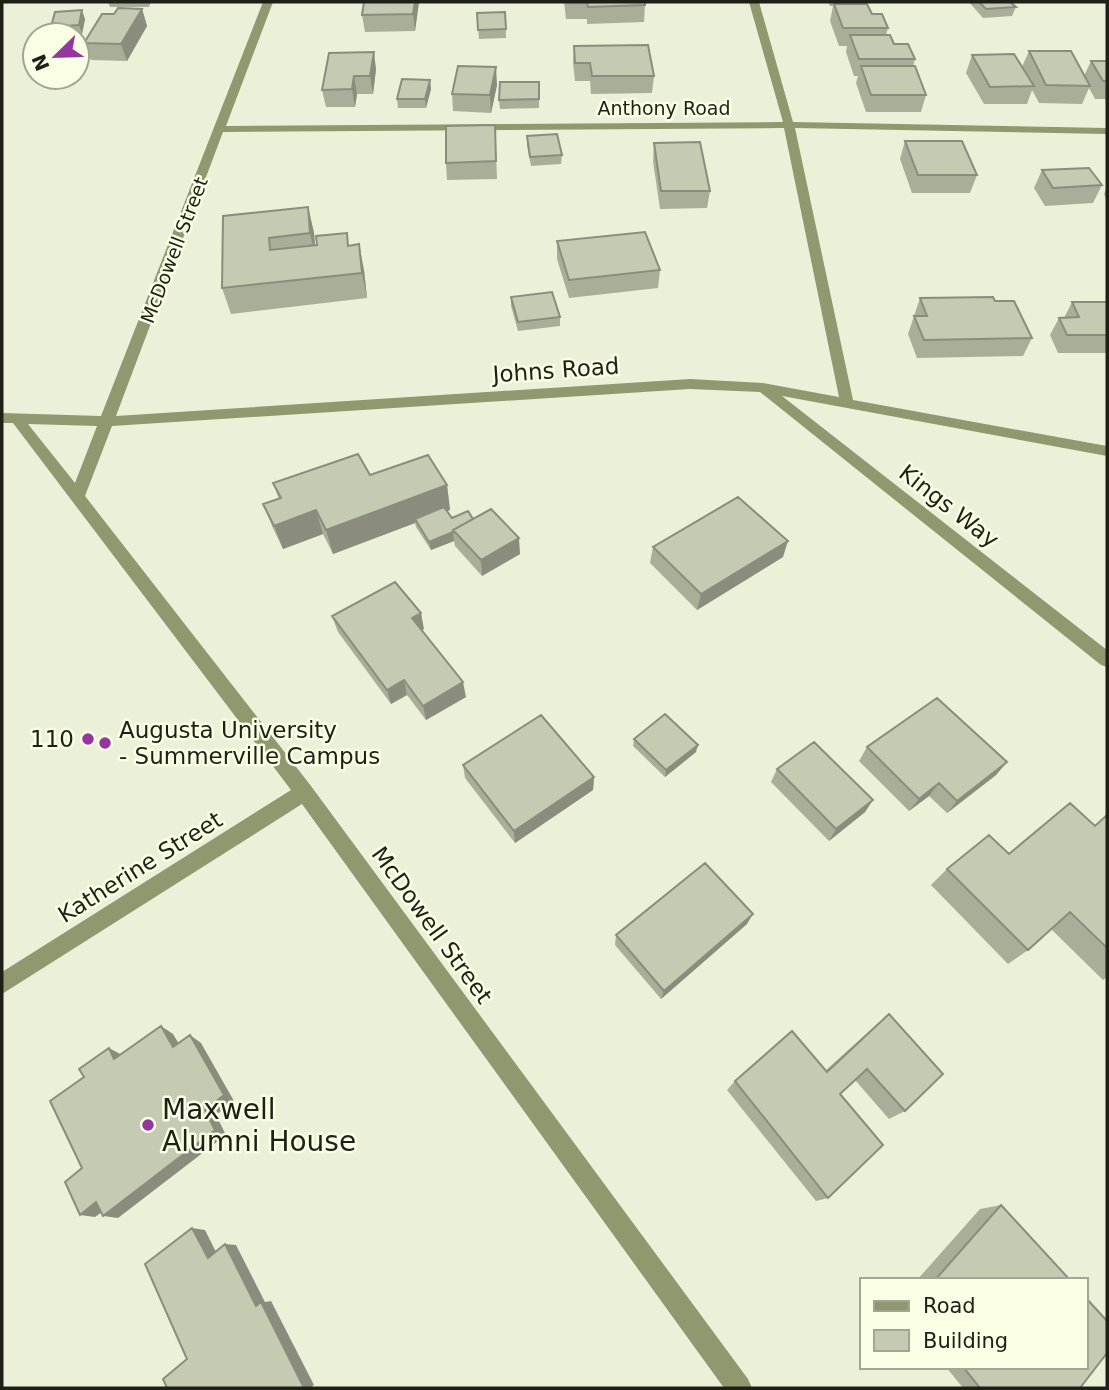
<svg xmlns="http://www.w3.org/2000/svg" width="1109" height="1390" viewBox="0 0 1109 1390" font-family="'DejaVu Sans',sans-serif">
<style>
.lines{fill:none;stroke-linecap:round;stroke-linejoin:round}
.minor{fill:#909870;fill-rule:evenodd}
.wall{fill:#a9ae99}
.shaded-wall{fill:#8a8d7d}
.building{fill:#c5cab2;stroke:#8a8d7d;stroke-width:2}
.poi-dot{fill:#95369f;stroke:#f9fee5;stroke-width:2.5}
.labels{text-anchor:middle;dominant-baseline:central;stroke-width:5;stroke-linejoin:round;paint-order:stroke}
.far-street-label{font-size:19px;fill:#1e2017;stroke:#f9fee5}
.street-label{font-size:23px;fill:#1e2017;stroke:#f9fee5}
.poi-label{font-size:23px;fill:#1e2017;stroke:#f9fee5;text-anchor:start}
.near-poi-label{font-size:28px;fill:#1e2017;stroke:#f9fee5;text-anchor:start}
</style>
<rect width="100%" height="100%" fill="#ebf1d8"/>
<g class="lines">
<!-- minor -->
<path class="minor" d="M263,2H273L226,126L783,122L749,2H759L793,122L1107,128V134L795,128L853,400L1107,446V456L782,396L1107,650V667L1101,665L760,392L690,389L112,426L85,496L311,786L748,1379L752,1388H724L302,804L2,994V972L291,790L13,423H2V413L101,416ZM784,128L839,397L763,383L690,379L116,416L223,132ZM28,424L97,426L75,483Z"/>
</g>
<!-- wall -->
<path class="wall" d="M108,2H151L149,7H110Z
M364,2H419L415,31L365,32L362,15Z
M564,2H645V5L644,22L587,24V19H566Z
M828,2H859L858,4L888,28L886,35L894,44L915,59L913,66L926,95L921,112H866L856,83L858,76H854L846,52L847,46H839L830,21L833,6H830Z
M969,2H1010L1016,7L1012,16L983,18Z
M142,9L147,26L127,61L91,60L84,43L114,14Z
M505,12L506,38L479,39L477,13Z
M85,19L82,34L54,35L51,27Z
M574,46L654,76L652,93L591,94L590,81H575L573,63Z
M1029,51L1084,76L1091,61H1107V103L1105,99H1095L1089,88L1082,104L1039,103L1032,90L1027,104H984L966,73L972,55L1022,67Z
M329,53L376,69L373,94H357L355,107H326L322,90Z
M430,80L431,89L426,108H398L397,99Z
M539,82V108L500,109L499,100Z
M497,85L491,113L453,111L452,94Z
M495,125L497,179L447,180L446,163Z
M527,136L562,155L561,164L531,166L527,145Z
M905,141L977,175L970,193H912L900,159Z
M654,143L710,191L707,208L660,209L653,161Z
M1042,170L1102,185L1093,203L1045,206L1034,188Z
M1107,187V201L1104,194Z
M308,207L314,233L315,245H349L364,270L367,298L231,314L222,288L223,216Z
M557,241L660,270L658,288L569,298L557,259Z
M511,297L560,317V326L518,331L511,306Z
M920,298L995,301L1032,338L1023,356L917,358L908,334Z
M1072,302H1107V353H1058L1050,335L1059,318H1064Z
M370,475L447,485L450,510L447,511L452,518L473,519L520,554L482,576L455,546L454,541L431,550L416,527L415,523L333,554L323,534L283,549L273,528L263,504L279,499L273,483Z
M653,547L783,557L697,610L650,563Z
M332,616L424,629L422,630L466,697L426,720L407,695L391,704L338,632Z
M634,739L696,752L665,777L633,746Z
M867,747L1007,762L996,775L947,813L929,796L909,811L859,761Z
M463,765L594,777L593,790L515,843L465,778Z
M777,769L865,812L829,841L771,782Z
M1107,815V977L1103,980L1051,929L1028,950L1008,964L931,885L947,869L1009,854L1094,826Z
M747,924L661,999L615,945L616,935Z
M889,1014L905,1111L889,1119L855,1080L840,1094L828,1198L816,1201L727,1090L735,1081L826,1070L875,1026Z
M1001,1205L1070,1280H917L980,1209Z
M946,1367H1086L1080,1388H963Z"/>
<!-- shaded-wall -->
<path class="shaded-wall" d="M415,2H419L415,31L413,14Z
M142,9L147,26L127,61L121,44Z
M82,10L85,19L82,34L79,25Z
M374,52L376,69L373,94L370,76Z
M496,67L497,85L491,113L490,95Z
M354,76L357,94L355,107L352,89Z
M430,80L431,89L426,108L425,99Z
M308,207L314,233L316,259L310,233Z
M359,244L364,270L367,298L362,273Z
M447,485L450,510L417,522L415,519V523L333,554L326,530Z
M316,510L323,534L283,549L274,526Z
M453,532L454,541L431,550L429,542Z
M519,538L520,554L482,576L481,560Z
M788,541L783,557L697,610L701,594Z
M421,613L424,629L415,633L412,618Z
M404,680L407,695L391,704L387,690Z
M463,682L466,697L426,720L423,706Z
M698,745L696,752L665,777L666,770Z
M1007,762L996,775L947,813L957,801Z
M594,777L593,790L515,843L514,831Z
M939,783L929,796L909,811L919,799Z
M873,800L865,812L829,841L836,829Z
M753,914L747,924L661,999L664,991Z
M161,1026L173,1034L185,1054L173,1047Z
M190,1035L201,1043L234,1101L216,1115L226,1135L118,1218L103,1216L205,1110Z
M109,1048L122,1055L114,1059Z
M96,1202L112,1205L95,1217L80,1215Z
M192,1228L205,1230L219,1258H208Z
M225,1244L236,1245L265,1302L271,1301L314,1385L310,1388H304L256,1306Z"/>
<!-- building -->
<path class="building" d="M364,2H415L413,14L362,15Z
M566,2H645V5L588,7L587,2Z
M979,2H1010L1016,7L986,9Z
M834,4H867L872,14H882L888,28H843Z
M118,8L142,9L121,44L84,43L102,14H114Z
M82,10L79,25L51,27L55,12Z
M505,12L506,29L478,30L477,13Z
M850,35H890L894,44H908L915,59H859Z
M648,45L654,76H592L590,63H575L574,46Z
M1029,51H1071L1090,86L1046,85Z
M374,52L370,76H354L352,89L322,90L329,53Z
M1014,54L1034,86L990,87L972,55Z
M1091,61H1107V81H1103Z
M458,66L496,67L490,95L452,94Z
M861,66H915L926,95H871Z
M402,79L430,80L425,99H397Z
M500,82H539V99L499,100Z
M495,125L496,161L446,163V126Z
M557,134L562,155L530,157L527,136Z
M905,141H962L977,175H918Z
M700,142L710,191H661L654,143Z
M1089,168L1102,185L1053,188L1042,170Z
M308,207L310,233L269,238L270,250L317,245L316,236L347,233L348,246L359,244L362,273L222,288L223,216Z
M645,232L660,270L569,280L557,241Z
M552,292L560,317L518,322L511,297Z
M993,297L995,301H1014L1032,338L924,340L914,316H927L920,298Z
M1072,302H1107V335H1067L1059,318L1079,317Z
M358,454L370,475L428,455L447,485L326,530L316,510L274,526L263,504L281,498L273,483Z
M738,497L788,541L701,594L653,547Z
M444,507L452,518L468,511L473,519L453,530V532L429,542L415,519Z
M491,509L519,538L481,560L453,530Z
M395,582L421,613L412,618L463,682L423,706L404,680L387,690L332,616Z
M937,698L1007,762L957,801L939,783L919,799L867,747Z
M665,714L698,745L666,770L634,739Z
M541,715L594,777L514,831L463,765Z
M814,742L873,800L836,829L777,769Z
M1070,803L1095,826L1107,815V948L1070,912L1028,950L947,869L989,835L1009,854Z
M705,863L753,914L664,991L616,935Z
M889,1014L943,1074L905,1111L867,1069L840,1094L883,1145L828,1198L735,1081L792,1031L827,1072Z
M161,1026L173,1047L190,1035L224,1095L205,1110L215,1130L103,1216L96,1202L80,1215L65,1182L82,1168L50,1101L84,1077L79,1069L109,1048L114,1059Z
M1001,1205L1070,1280H935Z
M192,1228L208,1258L225,1244L256,1306L261,1302L304,1388H167L163,1379L187,1359L145,1264Z
M1086,1298L1107,1321V1353L1080,1388H980L963,1367H1086Z"/>
<!-- markers -->
<g class="poi-dot">
<circle cx="88" cy="739" r="7"/>
<circle cx="105" cy="743" r="7"/>
<circle cx="148" cy="1125" r="7"/>
</g>
<g class="labels">
<!-- far-street labels -->
<g class="far-street-label">
<text x="664" y="108">Anthony Road</text>
<text transform="translate(174 250) rotate(-69)">McDowell Street</text>
</g>
<!-- street labels -->
<g class="street-label">
<text transform="translate(556 370) rotate(-4)">Johns Road</text>
<text transform="translate(949 506) rotate(38)">Kings Way</text>
<text transform="translate(140 867) rotate(-32)">Katherine Street</text>
<text transform="translate(432 925) rotate(54)">McDowell Street</text>
</g>
<!-- poi labels -->
<g class="poi-label">
<text x="119" y="730">Augusta University<tspan x="119" dy="26">- Summerville Campus</tspan></text>
<text x="74" y="739" text-anchor="end">110</text>
</g>
<!-- near-poi labels -->
<g class="near-poi-label">
<text x="162" y="1109">Maxwell<tspan x="162" dy="32">Alumni House</tspan></text>
</g>
</g>
<!-- border -->
<rect width="1109" height="1390" fill="none" stroke="#1e2017" stroke-width="7"/>
<!-- legend -->
<rect x="860" y="1278" width="228" height="91" fill="#f9fee5" stroke="#a1a593" stroke-width="2"/>
<rect x="874" y="1301" width="35" height="10" fill="#909870" stroke="#a1a593" stroke-width="2"/>
<text x="923" y="1313" font-size="21" fill="#1e2017">Road</text>
<rect x="874" y="1330" width="35" height="21" fill="#c5cab2" stroke="#a1a593" stroke-width="2"/>
<text x="923" y="1348" font-size="21" fill="#1e2017">Building</text>
<!-- north arrow -->
<g transform="translate(56 56) rotate(247)"><circle r="33" fill="#f9fee5" stroke="#a1a593" stroke-width="2"/>
<path d="M0-5L12 26L0 18L-12 26Z" fill="#95369f"/>
<text y="-10" font-size="19" font-weight="bold" text-anchor="middle" fill="#1e2017">N</text>
</g>
</svg>
